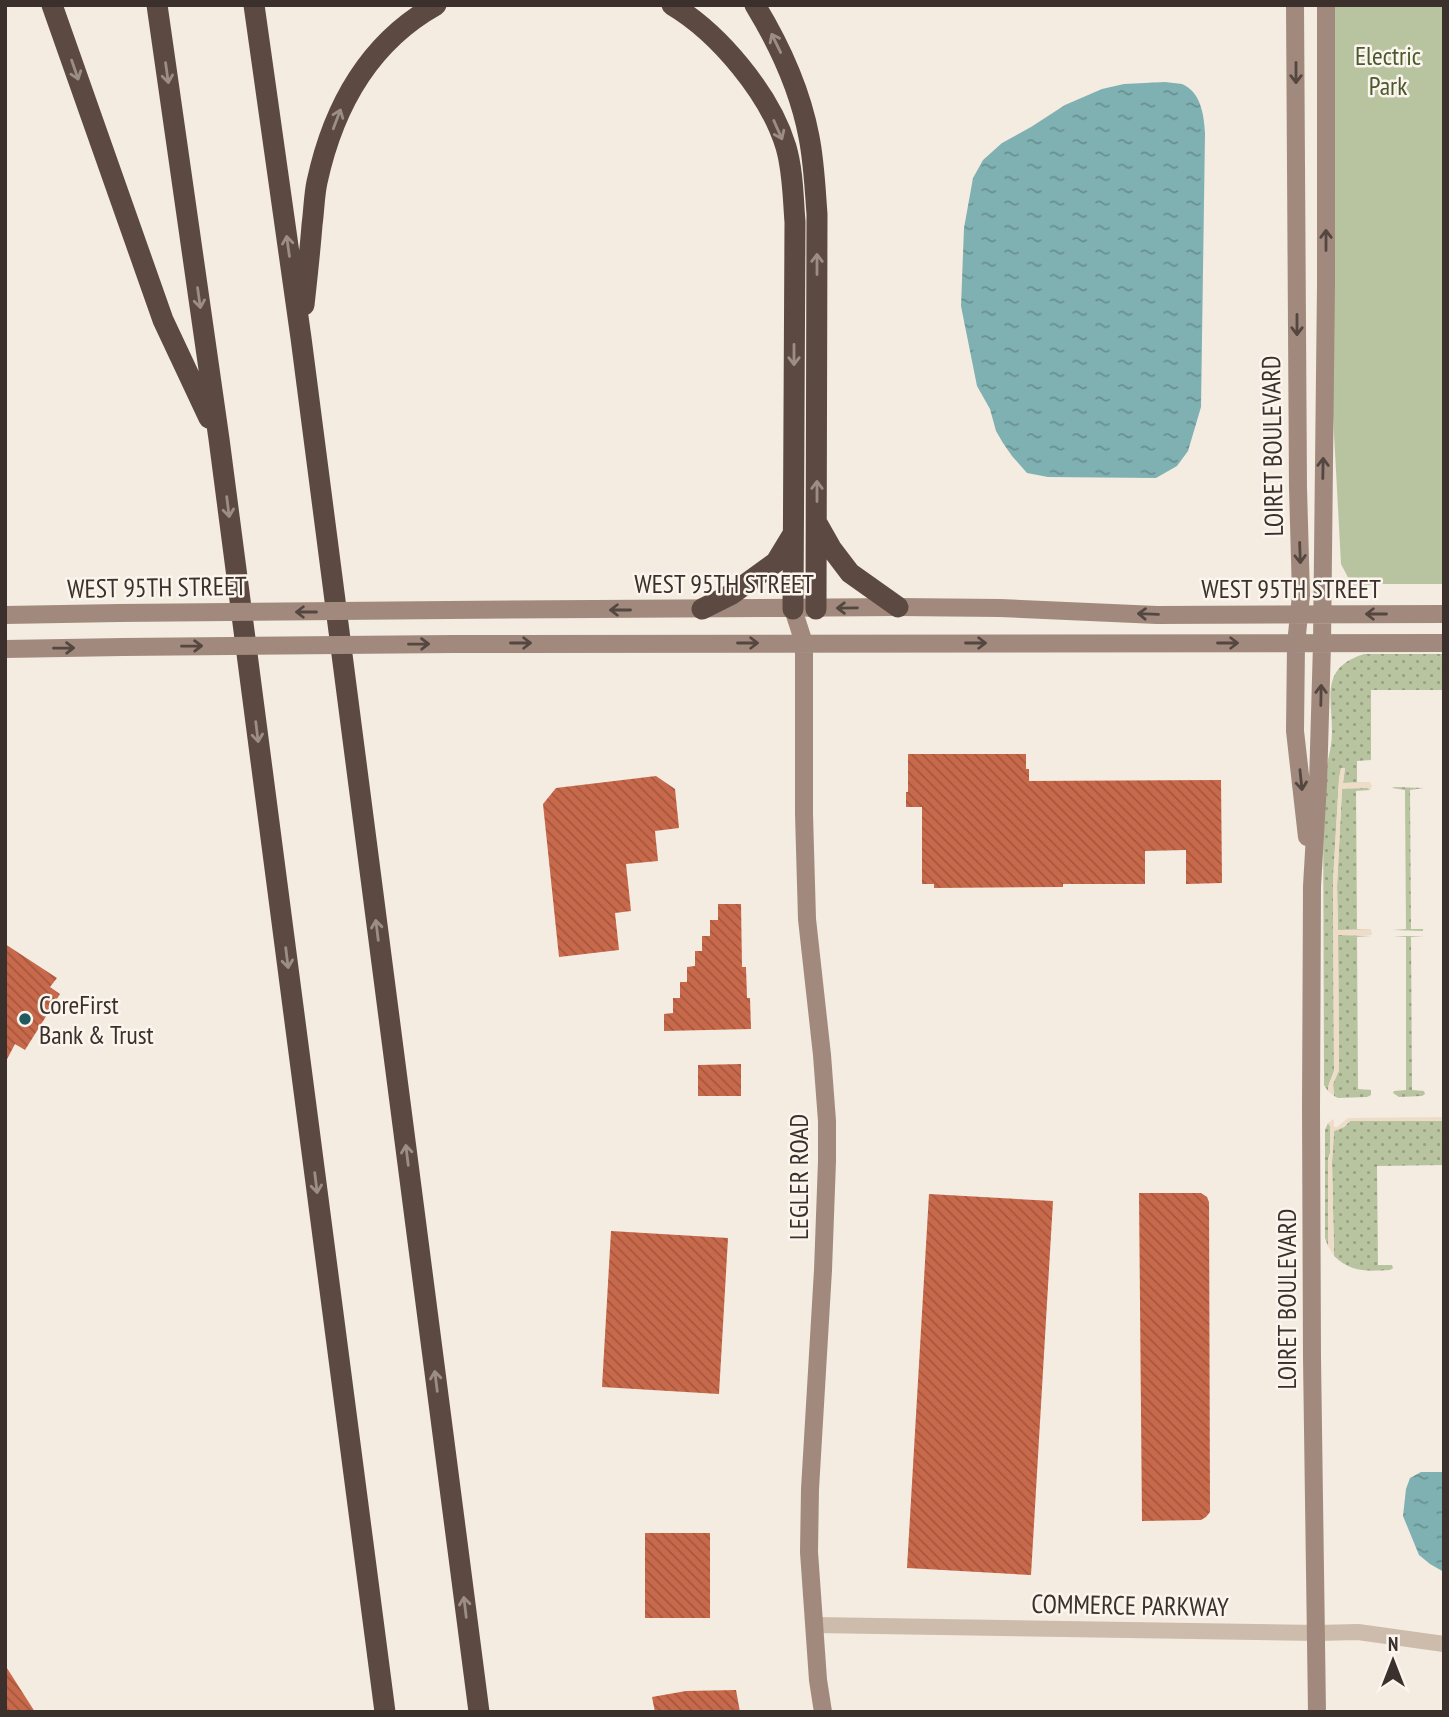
<svg xmlns="http://www.w3.org/2000/svg" width="1449" height="1717" viewBox="0 0 1449 1717" font-family="'PT Sans Narrow',sans-serif">
<style>
.grass{fill:url(#grass-dots)}
.park{fill:#b8c4a0}
.plaza{fill:#ecdcc8}
.water{fill:url(#water-ripples)}
.building{fill:url(#building-back-hatch)}
.lines{fill:none;stroke-linecap:round;stroke-linejoin:round}
.street{stroke:#cdbbac;stroke-width:16}
.secondary{stroke:#a18a7d;stroke-width:18}
.highway{stroke:#5c4a42;stroke-width:21}
.secondary-bridge{stroke:#a18a7d;stroke-width:18}
.oneway{stroke:#9c8e87}
.oneway2{stroke:#544640}
.poi-dot{fill:#1f5a5e;stroke:#fbf5ee;stroke-width:2.5}
.labels{text-anchor:middle;dominant-baseline:central;stroke-width:5;stroke-linejoin:round;paint-order:stroke}
.park-label{font-size:26px;fill:#4a5a2e;stroke:#fbf5ee}
.street-label{font-size:26px;fill:#3b302b;stroke:#fbf5ee}
.poi-label{font-size:26px;fill:#3b302b;stroke:#fbf5ee;text-anchor:start}
</style>
<defs>
<pattern id="grass-dots" width="8" height="8" patternUnits="userSpaceOnUse" patternTransform="scale(1.75)"><rect width="8" height="8" fill="#b8c4a0"/><path d="M2 2h.1M6 6h.1" fill="none" stroke="#97a083" stroke-width="1.8" stroke-linecap="round"/></pattern>
<pattern id="water-ripples" width="26" height="14" patternUnits="userSpaceOnUse" patternTransform="scale(1.75)"><rect width="26" height="14" fill="#7fb0b2"/><path d="M2 4q2-2 4 0t4 0M15 11q2-2 4 0t4 0" fill="none" stroke="#699091"/></pattern>
<pattern id="building-back-hatch" width="6" height="6" patternUnits="userSpaceOnUse" patternTransform="scale(1.75)"><rect width="6" height="6" fill="#c8694b"/><path d="M-1 5l2 2M0 0l6 6M5-1l2 2" fill="none" stroke="#a4573f"/></pattern>
</defs>
<rect width="100%" height="100%" fill="#f4ebe1"/>
<!-- grass -->
<path class="grass" d="M1364,654H1444V690H1371V760L1357,761V782H1370L1343,783L1345,768L1341,769L1339,779L1333,881L1334,1071L1329,1084L1328,1091L1324,1085V1078L1323,782C1326,766 1332,749 1332,732C1332,696 1320,668 1364,654Z
M1394,787L1424,788L1410,790L1411,929H1423V931L1393,930L1406,929L1405,790L1392,788Z
M1342,788H1368L1370,790L1356,791L1357,929H1371L1370,930L1338,931L1337,886Z
M1338,935L1371,936L1357,937L1358,1089L1371,1090V1095L1367,1097L1338,1098L1334,1096L1333,1084L1339,1070Z
M1393,936H1424L1411,937L1412,1090L1424,1091L1425,1094L1422,1096L1399,1097L1393,1093L1394,1091L1406,1090V937Z
M1350,1121H1444V1165L1377,1166L1378,1265H1392L1393,1268L1390,1270C1367,1271 1352,1273 1334,1256L1332,1162L1334,1131L1344,1127Z
M1328,1123L1330,1126V1153L1328,1160V1246L1325,1238V1130Z"/>
<!-- park -->
<path class="park" d="M1331,5H1444V584H1378L1353,587L1341,564L1333,415Z"/>
<!-- plaza -->
<path class="plaza" d="M1341,768H1345L1343,783L1370,782L1372,786L1370,790L1368,788L1342,789L1337,886L1338,930L1371,929L1372,935H1338L1339,1070L1333,1084L1334,1096L1328,1091V1087L1334,1071L1333,881L1339,779Z
M1444,1117V1121H1350L1340,1129L1334,1131L1332,1162L1334,1256L1328,1246V1159L1330,1153V1126L1328,1123L1334,1119V1127H1337L1348,1118Z"/>
<!-- water -->
<path class="water" d="M1165,82C1170,83 1177,83 1182,84C1201,92 1204,115 1205,133L1201,407L1188,451L1177,466L1156,478L1048,477L1027,473L1012,456L1003,443L996,431L990,409L977,386L961,306L964,228L973,178L983,160L1002,143L1031,127L1065,105L1102,89L1124,84Z
M1421,1472H1444V1572L1430,1564L1419,1555L1403,1516L1406,1489L1410,1478Z"/>
<!-- building -->
<path class="building" d="M908,754H1026V769H1029V781L1221,780L1222,883L1186,884V850L1145,851V884H1063V887L934,888V884H922V807H906V792H908Z
M656,776L675,789L679,828L655,831L658,861L626,864L631,911L615,913L619,950L559,957L543,804L556,788Z
M718,904H741L742,967H746L747,998H750L751,1029L664,1031V1014L673,1013V998H680V982H687V967L695,966V951H702V936H710V920H718Z
M5,944L57,978L50,987L60,994L25,1050L15,1044L5,1063Z
M741,1064V1096H698V1065Z
M1139,1193H1201L1207,1197L1209,1202L1210,1512L1206,1517L1201,1520L1142,1521Z
M929,1194L1053,1201L1031,1575L907,1568Z
M611,1231L728,1238L719,1394L602,1387Z
M645,1533H710V1618H645Z
M5,1665L35,1712H5Z
M736,1690L740,1712H655L652,1697L686,1691Z"/>
<g class="lines">
<!-- street -->
<path class="street" d="M815,1625L1317,1633L1358,1632L1444,1644"/>
<!-- secondary -->
<path class="secondary" d="M1295,5L1298,488L1301,595L1296,644L1295,731L1307,837
M793,609L804,643V814L807,919L822,1055L827,1121V1161L823,1270L810,1489L809,1552L818,1680L823,1712
M448,610L898,607L1000,608L1157,615L1444,614
M5,615L119,613
M453,644L1444,643
M5,649L123,647
M1317,1712L1312,1358L1311,1109L1312,886L1318,784L1322,644L1326,285V5"/>
<!-- highway -->
<path class="highway" d="M52,5L163,320L209,418
M157,5L219,439L385,1712
M254,5L301,338L479,1712
M672,5C719,33 770,94 786,147C793,171 793,197 795,222L793,609
M755,5C780,46 800,89 809,137C814,162 815,188 817,214L816,609
M304,305C307,278 310,251 312,225C314,211 314,196 317,182C333,108 368,43 436,5
M818,525L831,548L850,573L898,607
M702,609L732,594L776,562L793,534"/>
<!-- secondary-bridge -->
<path class="secondary-bridge" d="M119,613L448,610
M123,647L453,644"/>
</g>
<!-- one-way arrows -->
<defs><path id="oneway-shaft" d="M-6 0H5M1.5-3L5.5 0L1.5 3" fill="none" stroke-width="1.6" stroke-linecap="round" stroke-linejoin="round" transform="scale(1.75)"/></defs>
<g class="oneway">
<use href="#oneway-shaft" transform="translate(776 43) rotate(-116)"/>
<use href="#oneway-shaft" transform="translate(75 70) rotate(71)"/>
<use href="#oneway-shaft" transform="translate(167 73) rotate(82)"/>
<use href="#oneway-shaft" transform="translate(337 119) rotate(-69)"/>
<use href="#oneway-shaft" transform="translate(778 130) rotate(66)"/>
<use href="#oneway-shaft" transform="translate(288 246) rotate(-98)"/>
<use href="#oneway-shaft" transform="translate(817 264) rotate(-90)"/>
<use href="#oneway-shaft" transform="translate(199 298) rotate(82)"/>
<use href="#oneway-shaft" transform="translate(794 355) rotate(90)"/>
<use href="#oneway-shaft" transform="translate(817 491) rotate(-90)"/>
<use href="#oneway-shaft" transform="translate(228 507) rotate(83)"/>
<use href="#oneway-shaft" transform="translate(257 732) rotate(83)"/>
<use href="#oneway-shaft" transform="translate(377 930) rotate(-97)"/>
<use href="#oneway-shaft" transform="translate(287 958) rotate(83)"/>
<use href="#oneway-shaft" transform="translate(407 1155) rotate(-97)"/>
<use href="#oneway-shaft" transform="translate(316 1183) rotate(83)"/>
<use href="#oneway-shaft" transform="translate(436 1381) rotate(-97)"/>
<use href="#oneway-shaft" transform="translate(465 1607) rotate(-97)"/>
</g>
<g class="oneway2">
<use href="#oneway-shaft" transform="translate(1296 73) rotate(90)"/>
<use href="#oneway-shaft" transform="translate(1326 240) rotate(-90)"/>
<use href="#oneway-shaft" transform="translate(1297 325) rotate(90)"/>
<use href="#oneway-shaft" transform="translate(1323 468) rotate(-89)"/>
<use href="#oneway-shaft" transform="translate(1300 553) rotate(88)"/>
<use href="#oneway-shaft" transform="translate(847 608) rotate(179)"/>
<use href="#oneway-shaft" transform="translate(620 610) rotate(180)"/>
<use href="#oneway-shaft" transform="translate(306 612) rotate(180)"/>
<use href="#oneway-shaft" transform="translate(1148 614) rotate(-178)"/>
<use href="#oneway-shaft" transform="translate(1376 614) rotate(180)"/>
<use href="#oneway-shaft" transform="translate(521 643)"/>
<use href="#oneway-shaft" transform="translate(748 643)"/>
<use href="#oneway-shaft" transform="translate(976 643)"/>
<use href="#oneway-shaft" transform="translate(1228 643)"/>
<use href="#oneway-shaft" transform="translate(419 644) rotate(-1)"/>
<use href="#oneway-shaft" transform="translate(192 646) rotate(-1)"/>
<use href="#oneway-shaft" transform="translate(64 648) rotate(-1)"/>
<use href="#oneway-shaft" transform="translate(1321 695) rotate(-89)"/>
<use href="#oneway-shaft" transform="translate(1301 780) rotate(84)"/>
</g>
<!-- markers -->
<circle class="poi-dot" cx="25" cy="1019" r="7"/>
<g class="labels">
<!-- park labels -->
<g class="park-label">
<text x="1388" y="55">Electric<tspan x="1388" dy="30">Park</tspan></text>
</g>
<!-- street labels -->
<g class="street-label">
<text transform="translate(1272 446) rotate(-91)">LOIRET BOULEVARD</text>
<text x="724" y="583">WEST 95TH STREET</text>
<text transform="translate(157 587) rotate(-1)">WEST 95TH STREET</text>
<text x="1291" y="588">WEST 95TH STREET</text>
<text transform="translate(798 1177) rotate(-90)">LEGLER ROAD</text>
<text transform="translate(1286 1299) rotate(-90)">LOIRET BOULEVARD</text>
<text transform="translate(1130 1605) rotate(1)">COMMERCE PARKWAY</text>
</g>
<!-- poi labels -->
<g class="poi-label">
<text x="39" y="1004">CoreFirst<tspan x="39" dy="30">Bank &amp; Trust</tspan></text>
</g>
</g>
<!-- border -->
<rect width="1449" height="1717" fill="none" stroke="#3b302b" stroke-width="14"/>
<!-- north arrow -->
<g transform="translate(1393 1661)" stroke="#fbf5ee" stroke-width="5" paint-order="stroke">
<path d="M0-5L12 26L0 18L-12 26Z" fill="#3b302b"/>
<text y="-10" font-size="19" font-weight="bold" text-anchor="middle" fill="#3b302b">N</text>
</g>
</svg>
